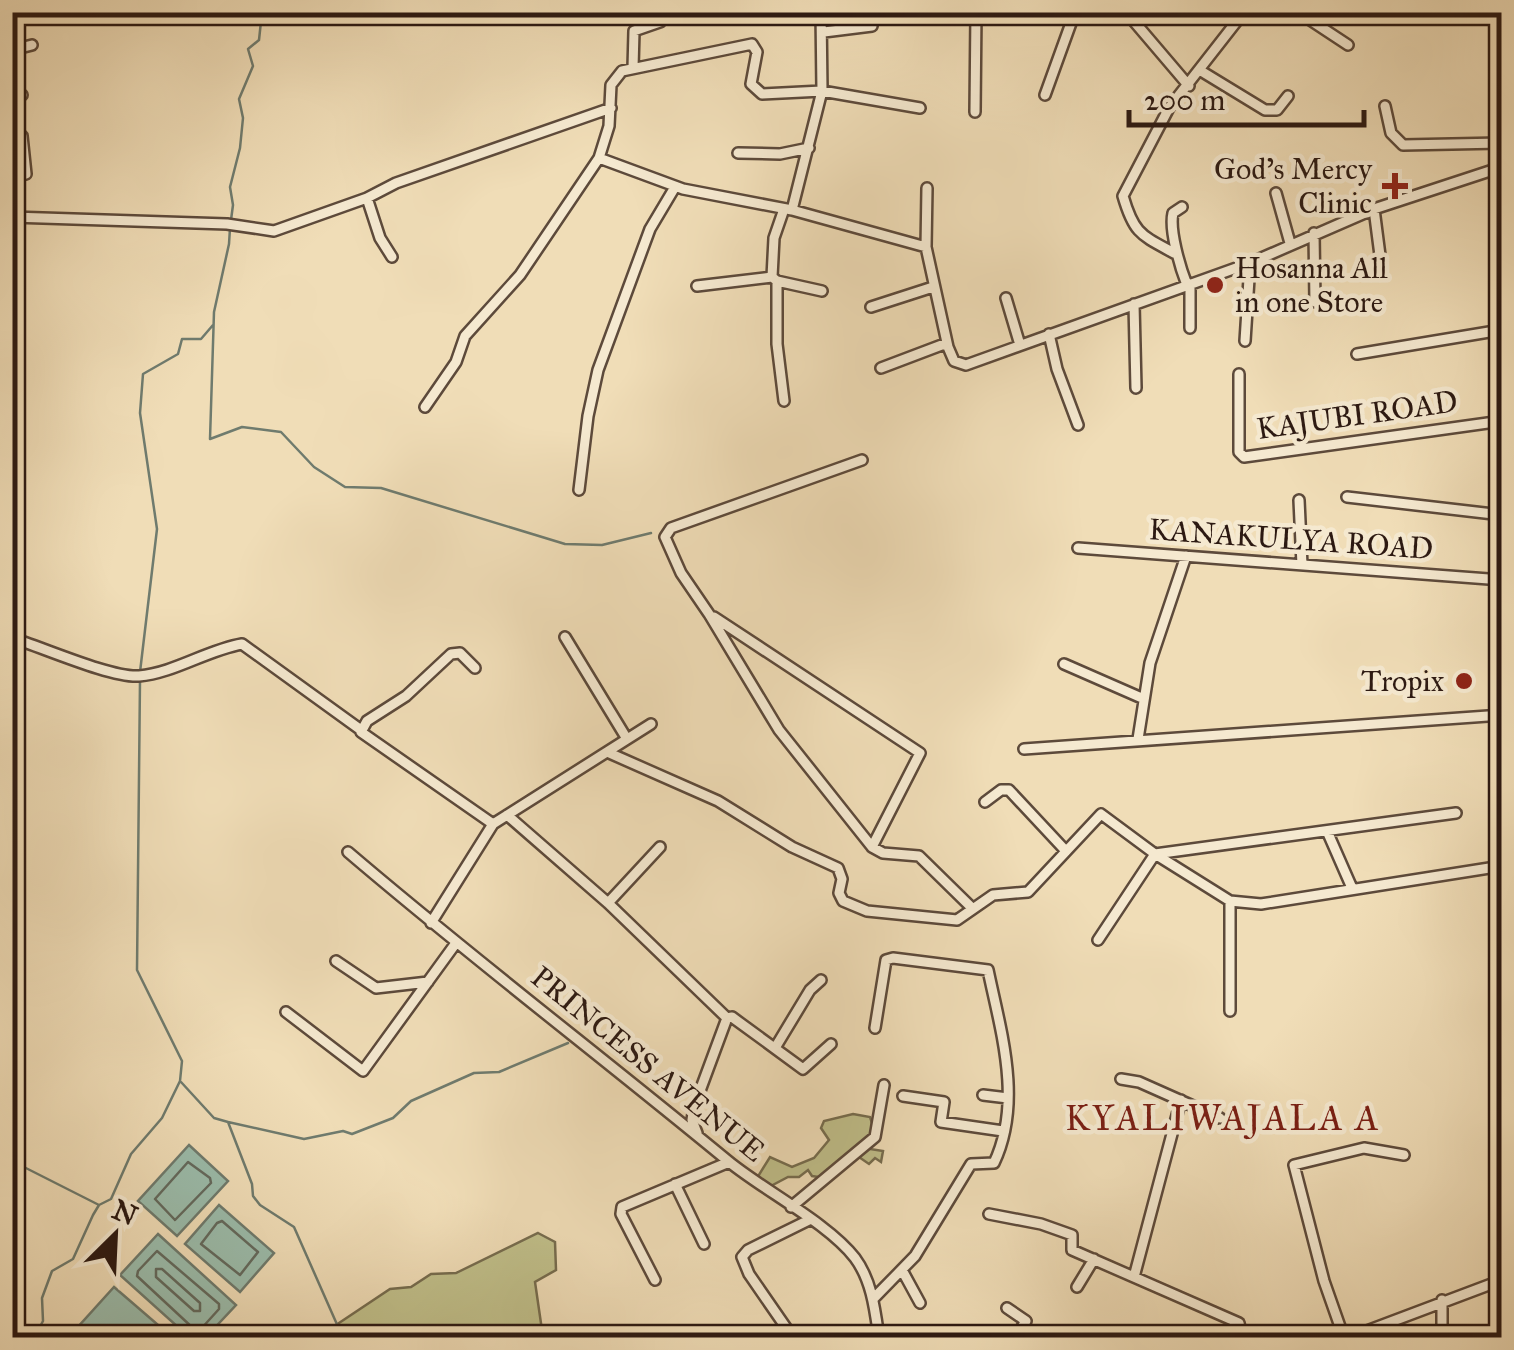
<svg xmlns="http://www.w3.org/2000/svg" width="1514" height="1350" viewBox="0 0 1514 1350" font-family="'IM FELL Great Primer',serif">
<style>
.green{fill:#c0bf8a;stroke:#766c4e;stroke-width:2.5}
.water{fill:#9bbcab;stroke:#6f7b6e;stroke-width:2.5}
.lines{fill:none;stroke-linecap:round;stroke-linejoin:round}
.shore{stroke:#646a5e;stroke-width:2.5}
.stream{stroke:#6f7b6e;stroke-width:2.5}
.minor-casing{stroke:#5d4a3b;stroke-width:14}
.minor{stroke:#f5e9d0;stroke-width:9}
.poi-dot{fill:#8f2418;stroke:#f5e9d0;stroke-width:4}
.labels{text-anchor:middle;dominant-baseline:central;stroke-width:9;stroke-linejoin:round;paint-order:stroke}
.poi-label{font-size:30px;fill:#2c1912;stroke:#f5e9d0;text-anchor:end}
.street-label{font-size:30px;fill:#2c1912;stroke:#f5e9d0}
.quarter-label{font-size:35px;letter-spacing:2.5px;fill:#7a1f14;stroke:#f5e9d0}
</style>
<rect width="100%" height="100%" fill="#f0ddb7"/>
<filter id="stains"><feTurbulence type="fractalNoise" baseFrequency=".002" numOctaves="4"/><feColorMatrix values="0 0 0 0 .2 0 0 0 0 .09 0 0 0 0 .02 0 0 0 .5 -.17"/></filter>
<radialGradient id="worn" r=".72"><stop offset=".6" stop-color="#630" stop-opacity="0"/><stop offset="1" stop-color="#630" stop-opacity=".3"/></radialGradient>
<!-- green -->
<path class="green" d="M853,1114L870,1117L873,1126L870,1149L883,1151L881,1162L875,1158L869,1164L856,1155L825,1178L812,1176L808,1170L799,1177H788L767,1188L757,1178L770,1157L792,1167L814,1158L829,1140L821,1128L824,1121Z
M538,1233L555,1242L556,1270L535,1282L543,1337H325L324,1333L390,1289L411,1287L431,1274L456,1273Z"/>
<!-- water -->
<path class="water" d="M189,1145L228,1181L177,1236L138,1201Z
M219,1205L274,1253L240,1292L185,1244Z
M158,1234L236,1305L206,1337H189L120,1275Z
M114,1287L172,1337H87L77,1328Z"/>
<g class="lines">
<!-- shore -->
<path class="shore" d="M188,1162L210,1178L211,1183L175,1220L155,1199Z
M222,1221L258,1252L240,1275L201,1244L217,1223Z
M157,1251L219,1304V1309L200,1330L194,1329L137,1276L138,1271Z
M156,1269H162L200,1303V1311H194L156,1277Z"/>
<!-- stream -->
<path class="stream" d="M231,220L233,205L230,187L240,148L243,118L239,99L253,66L248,49L259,40L262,12
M230,228L229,244L214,312L210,439L242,427L281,432L314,467L345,487L381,488L565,544L602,545L651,533
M140,672L157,529L140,413L143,374L178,354L182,339H201L213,325
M181,1082L214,1118L228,1122L252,1184L253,1196L260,1205L294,1227L343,1338
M228,1122L304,1139L343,1131L352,1134L393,1118L411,1101L474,1073L499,1072L568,1043
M12,1161L99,1205
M34,1338L43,1321L42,1298L52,1271L73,1259L93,1215L99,1205L111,1199L131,1154L162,1118L180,1081L182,1061L137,970L140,680"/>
<defs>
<path id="minor" d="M1126,12L1189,86
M1298,12L1348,45
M1500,12L1502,151
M824,32L872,26
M12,50L32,45
M633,68L634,31L660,22L661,12
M1201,71L1265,110H1277L1288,96
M12,95H22
M1045,95L1075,12
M1385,106L1391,133L1403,145L1501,143
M975,112L976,12
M738,153L780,154L809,148
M599,158L683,189L792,210L926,247L948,347L954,361L966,365L1250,263L1374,209L1502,167
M12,177L26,174L22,136
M1276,193L1290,243
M1182,207L1173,213C1169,230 1180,267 1187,285
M1374,209L1381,263
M792,210L822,91L821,12
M12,217L227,224L274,231L367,198
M1502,231V353
M1314,233L1315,302
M926,247L927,188
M1174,253C1141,235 1134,234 1123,196L1169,108L1244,12
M392,257L380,238L367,198L396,183L611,108
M777,281L822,291
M1190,284V328
M697,286L772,277
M1006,298L1020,345
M1134,304L1136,388
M871,307L933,287
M1049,334L1057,369L1078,425
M1245,341L1250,263
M1357,354L1501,330
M881,368L947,343
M1239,374V452L1244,457L1502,421
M784,401L777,344V281L772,277L774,238L784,209
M425,407L456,362L465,336L520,275L599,158L609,126L611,85L622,71L752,44L757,52L751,84L762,94L822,91L920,108
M12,438H18
M862,460L671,528L665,537L681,573L709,614L779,730L872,847L883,853L919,856L971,907
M579,490L588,416L598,370L650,229L675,187
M1347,497L1502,515
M1299,500L1302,565
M1078,548L1502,580
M714,617L920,753L872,847
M565,637L627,739
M12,638C42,647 111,678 139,676C174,673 207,650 242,644L361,730
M1064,664L1144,699
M475,668L460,653L451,654L406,696L367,721L361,732L493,824
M1138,739L1150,663L1186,556
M1024,749L1502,715
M607,752L718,801L792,847L838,868L842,879L839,893L843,901L867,911L957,920L993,895L1028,892L1101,814L1155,854L1230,901L1261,904L1502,866
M985,802L1001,790H1009L1065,850
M507,815L608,903L727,1018L732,1017L803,1069L831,1044
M1327,831L1352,888
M348,852C472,958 602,1057 728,1161C763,1190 828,1223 855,1258C872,1281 875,1310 879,1338
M1230,901V1011
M608,903L660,847
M431,923L493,824L651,724
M1098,940L1155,854L1456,813
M336,961L376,988L428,982
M286,1012L363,1071L456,943
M775,1048L810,990L821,980
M1121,1079L1139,1082L1220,1118
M983,1095L1008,1098
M903,1096L944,1102L941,1122L1003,1131
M697,1133L692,1120L694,1107L727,1018
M675,1184L704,1244
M791,1207L875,1137L884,1085
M989,1214L1041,1224L1072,1235V1250L1239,1323L1242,1338
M902,1270L920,1303
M1134,1277L1181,1100
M655,1280L621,1214L622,1207L729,1162
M1077,1287L1094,1259
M873,1299L915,1256L971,1164L994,1163C1023,1102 1001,1032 988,970L893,958L886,960L875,1028
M1442,1300V1338
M1007,1308L1026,1321L1015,1338
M787,1329L749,1274L742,1257L748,1250L809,1220
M652,1338L664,1331
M1344,1338L1324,1281L1294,1165L1364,1148L1404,1155
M1348,1338L1502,1280"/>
</defs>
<!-- minor casing -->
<use href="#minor" class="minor-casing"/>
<!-- minor -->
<use href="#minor" class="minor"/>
</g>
<!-- markers -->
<g class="poi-dot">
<path d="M1390 171h10v10h10v10h-10v10h-10v-10h-10v-10h10z"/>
<circle cx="1215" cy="285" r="10"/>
<circle cx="1464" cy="681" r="10"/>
</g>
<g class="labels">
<!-- poi labels -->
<g class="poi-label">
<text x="1372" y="169">God's Mercy<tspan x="1372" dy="34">Clinic</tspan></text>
<text x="1235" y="268" text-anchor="start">Hosanna All<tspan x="1235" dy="34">in one Store</tspan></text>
<text x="1444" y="681">Tropix</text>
</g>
<!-- street labels -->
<g class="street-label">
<text transform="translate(1357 415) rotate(-8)">KAJUBI ROAD</text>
<text transform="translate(1291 539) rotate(4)">KANAKULYA ROAD</text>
<text transform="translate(648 1064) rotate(39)">PRINCESS AVENUE</text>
</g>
<!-- quarter labels -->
<g class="quarter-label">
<text x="1223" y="1118">KYALIWAJALA A</text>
</g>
</g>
<!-- margin -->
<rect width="1514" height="1350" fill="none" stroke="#f0ddb7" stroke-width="50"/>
<rect x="15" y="15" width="1484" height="1320" fill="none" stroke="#2c1912" stroke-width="5"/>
<rect x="25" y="25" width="1464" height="1300" fill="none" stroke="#2c1912" stroke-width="2.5"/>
<!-- north arrow -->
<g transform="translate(115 1235) rotate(24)" stroke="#f5e9d0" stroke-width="8" paint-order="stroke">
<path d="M0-8L18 38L0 25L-18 38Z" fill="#2c1912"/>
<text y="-15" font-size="28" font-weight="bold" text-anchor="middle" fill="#2c1912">N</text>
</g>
<!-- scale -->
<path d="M1129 110v15h235v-15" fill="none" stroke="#2c1912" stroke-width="5"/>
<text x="1144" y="110" font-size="30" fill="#2c1912" stroke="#f5e9d0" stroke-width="8" paint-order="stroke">200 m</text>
<rect width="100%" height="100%" filter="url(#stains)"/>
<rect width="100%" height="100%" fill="url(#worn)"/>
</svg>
